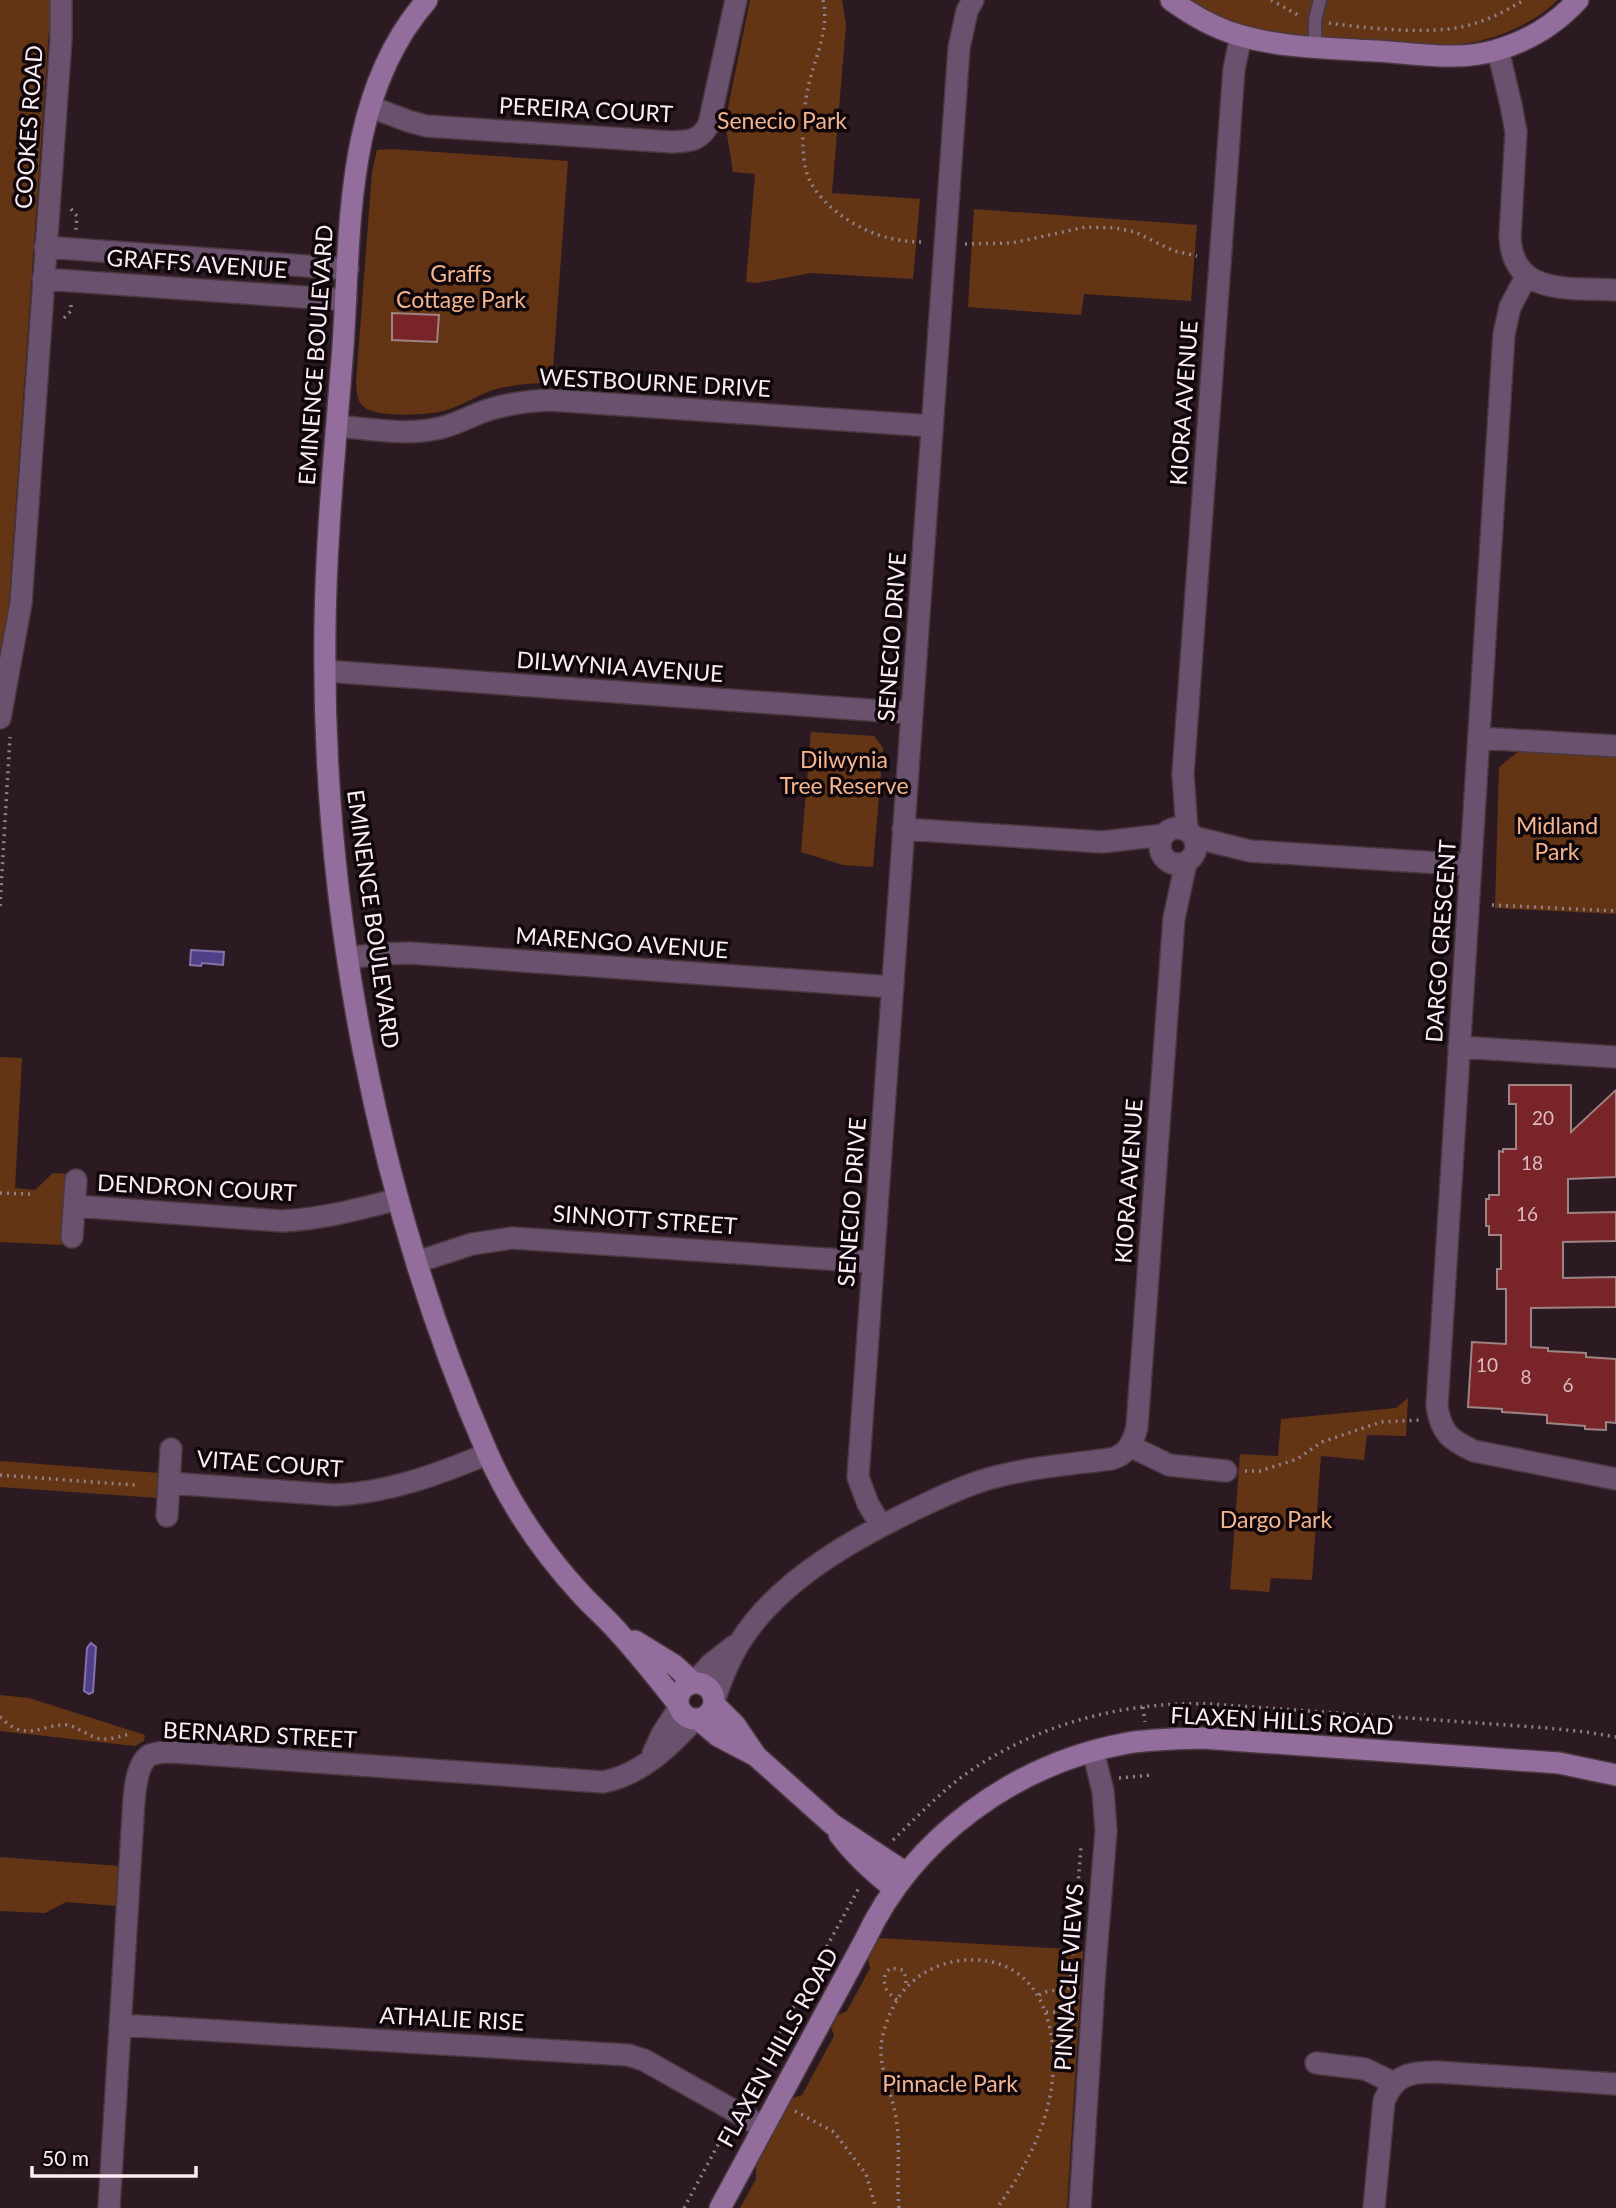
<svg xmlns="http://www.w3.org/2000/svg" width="1616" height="2208" viewBox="0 0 1616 2208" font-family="Lato,sans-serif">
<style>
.green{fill:#643515}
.water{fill:#4f3f89;stroke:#8373a9;stroke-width:2}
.building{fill:#792429;stroke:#9d8382;stroke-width:2}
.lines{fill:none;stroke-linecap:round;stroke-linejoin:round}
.lane-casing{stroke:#49383f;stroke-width:16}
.street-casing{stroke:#49383f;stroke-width:24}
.secondary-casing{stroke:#49383f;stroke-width:24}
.path{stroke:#908087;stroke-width:3.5;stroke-dasharray:2 5;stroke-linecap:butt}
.lane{stroke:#6a526e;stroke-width:12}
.street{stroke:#6a526e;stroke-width:21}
.secondary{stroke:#936d9b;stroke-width:21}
.labels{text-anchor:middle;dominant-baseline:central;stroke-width:7;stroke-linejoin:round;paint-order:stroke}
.number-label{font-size:19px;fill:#dabbc0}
.street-label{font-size:23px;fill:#fbedf3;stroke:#0f070b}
.park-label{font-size:23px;fill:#f3b48e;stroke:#0f070b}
</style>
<rect width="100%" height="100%" fill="#2c1a22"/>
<!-- green -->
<path class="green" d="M0,0H51L9,601L0,665Z
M750,0H842L846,25L832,193L920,199L913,279L811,273L757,283L746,282L755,174L733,172L725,122Z
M1190,0H1558C1537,20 1512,32 1483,40C1446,50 1404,41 1366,39C1327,36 1286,38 1248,27C1227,22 1209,13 1190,0Z
M392,149L568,161L552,382C532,384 512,384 493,390C476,396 461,406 443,411C427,415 377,418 364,407C356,401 357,391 356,382L372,172L377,150Z
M974,209L1197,225L1191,301L1084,294L1081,315L968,307Z
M811,732L874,736L883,748L873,867L843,865L801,852Z
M1519,751L1616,757V914L1495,908L1499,767Z
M0,1057L22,1058L15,1188L35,1190L53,1173L68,1174L64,1245L0,1242Z
M1408,1398L1406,1436L1367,1435L1364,1460L1321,1456L1312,1580L1271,1578L1269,1592L1230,1589L1240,1454L1278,1456L1281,1419L1396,1408Z
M0,1461L159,1473L158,1498L0,1487Z
M0,1695L29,1698L145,1735L144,1741L135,1746L0,1731Z
M0,1857L119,1866L117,1906L66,1902L45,1913L0,1911Z
M879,1938L1083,1950L1067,2208H740L756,2179V2166L791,2099L802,2095L834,2036L831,2026L838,2015L847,2011L870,1968L868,1958Z"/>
<!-- water -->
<path class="water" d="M191,950L224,952L223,965L202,963L201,966L190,965Z
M91,1643L96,1647L93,1692L89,1694L84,1691L87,1648Z"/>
<!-- building -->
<path class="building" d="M392,313L439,315L437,342L392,340Z
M1509,1085H1571V1132L1616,1090V1177L1568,1179V1213L1616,1212V1241L1563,1242V1278L1616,1277V1307L1531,1308V1347L1548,1348V1351L1586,1353V1357L1616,1359V1423L1606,1422V1430L1585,1429V1426L1547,1423V1415L1502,1412V1409L1468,1407L1472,1342L1506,1344V1289H1497V1269H1501V1235H1489V1226H1486V1199H1489V1195H1499V1151L1503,1152V1149H1516V1104H1509Z"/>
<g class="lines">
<defs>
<path id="lane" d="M1315,47V20L1320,0"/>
<path id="street" d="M1498,50L1511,105L1516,132L1510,237C1513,297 1571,287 1616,290
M371,107L408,121L426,126L672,142C690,141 700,141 709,124L736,0
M45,247L348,269
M1526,277L1510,307L1504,334L1437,1406C1441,1433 1450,1440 1474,1451L1616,1479
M43,279L346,300
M337,426C371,429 407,436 440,428C458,424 474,414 491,409C511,403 530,401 550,400L932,426
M325,671L911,713
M0,718L21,603L61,39V0
M1479,738L1616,746
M1160 846a18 18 0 1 1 36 0a18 18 0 1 1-36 0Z
M903,829L1102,842L1164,835
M1187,831L1183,774L1234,69L1241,36
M1193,837L1250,851L1471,865
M348,958L379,954L410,953L893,987
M1459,1047L1616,1057
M75,1206L282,1221C323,1219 359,1209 398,1199
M72,1237L76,1180
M417,1262L472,1244L512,1238L872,1262
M1130,1446L1169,1465L1226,1471
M169,1483L335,1495C388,1493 439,1474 487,1454
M167,1516L171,1449
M881,1525L868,1504L858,1477L959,48L967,11L973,0
M695,1682L710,1665L734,1646
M714,1701C721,1680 728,1661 740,1642C780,1578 860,1535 926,1504C949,1493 971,1483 995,1477C1033,1467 1072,1464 1111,1459C1127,1455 1133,1443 1137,1427L1174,918L1186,863
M653,1754L662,1734L679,1708
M120,2025L628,2055L644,2060L763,2127
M1316,2063L1365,2069L1394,2083
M109,2208L132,1832C134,1812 132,1765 150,1755C157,1752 166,1752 173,1752L603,1782C641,1775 670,1746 695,1719
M1080,2208L1095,1967L1106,1831L1103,1791L1093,1751
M1374,2208L1384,2101C1395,2074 1410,2072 1438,2072L1616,2084"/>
<path id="secondary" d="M427,0C344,95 351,228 343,346C336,440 326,534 325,628C321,903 376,1199 487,1452C510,1504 543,1553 582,1595C594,1608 608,1620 620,1634C640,1656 659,1680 678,1704
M1171,0C1193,16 1216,29 1242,36C1284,48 1331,48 1375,51C1414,53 1458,62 1497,50C1528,41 1556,24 1578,0
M635,1641L674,1665L693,1682
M678 1701a18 18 0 1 1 36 0a18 18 0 1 1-36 0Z
M714,1704L735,1725L756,1756L832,1824L906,1873
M698,1719L718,1736L754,1755
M839,1834C855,1856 873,1872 895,1889
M720,2208L865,1940C913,1837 1016,1763 1128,1743C1152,1739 1177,1739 1202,1738L1559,1763L1616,1775"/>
</defs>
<!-- lane casing -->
<use href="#lane" class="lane-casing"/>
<!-- street casing -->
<use href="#street" class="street-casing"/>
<!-- secondary casing -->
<use href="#secondary" class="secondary-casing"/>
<!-- path -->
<path class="path" d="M823,0C830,31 814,58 808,88C803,111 799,157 809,179C822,207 859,231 889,238C901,241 913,242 926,242
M1271,0L1298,15
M1329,23C1366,28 1412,33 1449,29C1476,26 1501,14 1524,0
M71,209L77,216L76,230
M965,244L1012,243L1086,227L1115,228L1135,232L1174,251L1197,256
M64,318L71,311V301
M1492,905L1616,911
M0,906L10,737
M0,1193L31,1194
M1245,1471H1260L1297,1459L1322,1442L1381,1422L1420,1420
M0,1475L133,1485L139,1483
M1143,1707L1145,1722
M0,1717C4,1720 8,1725 13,1727C31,1738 48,1723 67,1725C78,1727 87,1735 97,1738C108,1741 120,1736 130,1734
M1119,1778L1152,1775
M893,1840C919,1815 943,1789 973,1769C1043,1722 1128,1701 1211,1704L1548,1728L1586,1732L1616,1737
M1039,1995C1048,1990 1057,1988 1066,1996
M897,2000C886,1992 882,1986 886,1972L891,1968L903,1970L906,1978V1987
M1046,2012C1055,2012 1065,2014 1069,2005L1066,1996L1070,1986L1081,1847
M746,2094L860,1886
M795,2111L834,2132L866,2174L876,2208
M684,2208L727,2128
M899,2208C896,2178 901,2148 896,2118C893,2096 879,2067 881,2046C883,2027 893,2002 906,1988C933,1958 984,1950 1017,1973C1033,1984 1043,2002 1048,2021C1066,2089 1036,2154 997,2208"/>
<!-- lane -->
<use href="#lane" class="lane"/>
<!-- street -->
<use href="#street" class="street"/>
<!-- secondary -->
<use href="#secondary" class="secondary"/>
</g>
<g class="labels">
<!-- number labels -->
<g class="number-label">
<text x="1543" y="1117">20</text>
<text x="1532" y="1162">18</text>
<text x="1527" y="1213">16</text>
<text x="1487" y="1364">10</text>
<text x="1526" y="1376">8</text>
<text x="1568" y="1384">6</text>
</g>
<!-- street labels -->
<g class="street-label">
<text transform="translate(586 109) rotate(3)">PEREIRA COURT</text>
<text transform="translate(28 127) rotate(-86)">COOKES ROAD</text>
<text transform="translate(197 263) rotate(4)">GRAFFS AVENUE</text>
<text transform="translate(315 355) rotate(-86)">EMINENCE BOULEVARD</text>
<text transform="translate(655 382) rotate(3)">WESTBOURNE DRIVE</text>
<text transform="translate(1183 403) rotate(-86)">KIORA AVENUE</text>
<text transform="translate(891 637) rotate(-86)">SENECIO DRIVE</text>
<text transform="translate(620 666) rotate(4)">DILWYNIA AVENUE</text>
<text transform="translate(374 919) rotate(82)">EMINENCE BOULEVARD</text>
<text transform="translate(1440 941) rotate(-86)">DARGO CRESCENT</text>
<text transform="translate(622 942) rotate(4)">MARENGO AVENUE</text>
<text transform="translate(1128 1181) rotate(-86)">KIORA AVENUE</text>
<text transform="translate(197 1187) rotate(3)">DENDRON COURT</text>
<text transform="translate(851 1202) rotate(-86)">SENECIO DRIVE</text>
<text transform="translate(645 1219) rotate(4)">SINNOTT STREET</text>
<text transform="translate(270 1463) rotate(4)">VITAE COURT</text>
<text transform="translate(1282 1720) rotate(3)">FLAXEN HILLS ROAD</text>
<text transform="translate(260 1734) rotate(3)">BERNARD STREET</text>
<text transform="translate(1068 1977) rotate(-86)">PINNACLE VIEWS</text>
<text transform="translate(452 2018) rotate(3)">ATHALIE RISE</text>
<text transform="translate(777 2047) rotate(-61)">FLAXEN HILLS ROAD</text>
</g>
<!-- park labels -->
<g class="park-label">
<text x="782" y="120">Senecio Park</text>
<text x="461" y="273">Graffs<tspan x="461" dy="26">Cottage Park</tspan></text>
<text x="844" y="759">Dilwynia<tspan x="844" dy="26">Tree Reserve</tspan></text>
<text x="1557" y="825">Midland<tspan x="1557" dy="26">Park</tspan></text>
<text x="1276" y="1519">Dargo Park</text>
<text x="950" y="2083">Pinnacle Park</text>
</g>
</g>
<!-- scale -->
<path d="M32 2166v10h164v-10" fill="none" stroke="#fbedf3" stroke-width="3.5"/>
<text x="42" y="2166" font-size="21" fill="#fbedf3" stroke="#0f070b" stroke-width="5" paint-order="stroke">50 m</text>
</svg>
